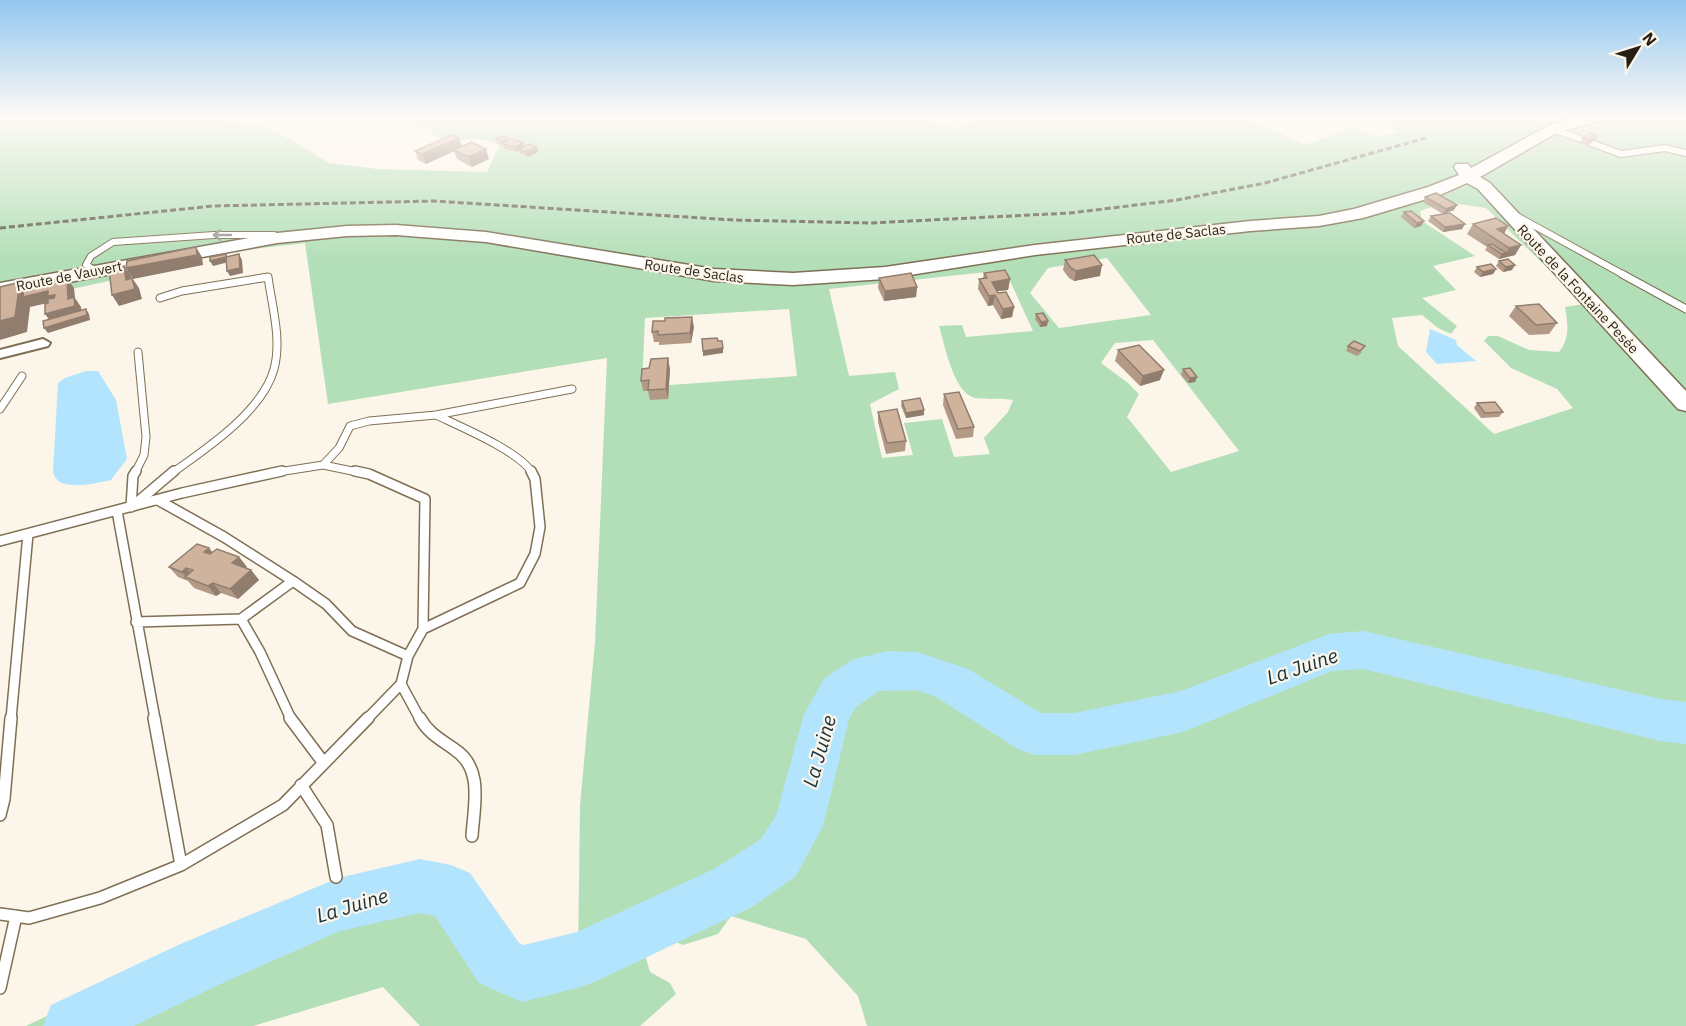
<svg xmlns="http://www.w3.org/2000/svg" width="1686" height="1026" viewBox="0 0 1686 1026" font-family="'IBM Plex Sans',sans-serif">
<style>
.green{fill:#b3dfb8;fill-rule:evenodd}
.water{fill:#b3e4fd}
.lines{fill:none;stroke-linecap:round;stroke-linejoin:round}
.river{fill:#b3e4fd;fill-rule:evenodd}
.lane-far3-casing{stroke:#7f6f54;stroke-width:8}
.lane-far2-casing{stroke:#7f6f54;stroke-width:9}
.lane-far1-casing{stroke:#7f6f54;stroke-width:12}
.lane-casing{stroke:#7f6f54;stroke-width:14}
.street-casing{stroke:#7f6f54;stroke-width:4}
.secondary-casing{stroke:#7f6f54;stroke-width:3}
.lane-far3{stroke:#fff;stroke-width:6}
.lane-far2{stroke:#fff;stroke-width:7}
.lane-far1{stroke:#fff;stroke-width:9}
.lane{stroke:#fff;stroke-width:11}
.street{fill:#fff;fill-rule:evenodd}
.secondary{fill:#fff;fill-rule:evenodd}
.rail{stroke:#60594d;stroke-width:3;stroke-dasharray:6 3;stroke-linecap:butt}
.wall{fill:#b29a87}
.shaded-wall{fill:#917d6e}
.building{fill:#cfb39d;stroke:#917d6e;stroke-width:1.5}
.oneway{stroke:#9d9a95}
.labels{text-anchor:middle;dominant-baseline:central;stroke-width:4.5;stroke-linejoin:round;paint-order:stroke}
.far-street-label{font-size:14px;fill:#261f14;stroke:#fcf5e9}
.near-water-label{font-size:20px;font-style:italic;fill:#15323f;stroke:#fcf5e9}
</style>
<rect width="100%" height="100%" fill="#fcf5e9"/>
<!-- green -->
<path class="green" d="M0,116H201L260,126L292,140L329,163L377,169L487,172L500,144C492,142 484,139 476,139C461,139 444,144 432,134L431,129L417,128L361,116H912L954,128L987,116H1242L1305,145L1352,128L1379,138L1399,131L1362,116H1686V1026H867L858,996L806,939L731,916L718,934L683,945L661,936L643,948L650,972L670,983L676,994L640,1026H420L383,987L253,1026H26L195,945L199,964L353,899L417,886L449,891L499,963L522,973L578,960L580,806L595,642L607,358L328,404L305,243L221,253L133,271L131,276L0,305ZM1445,202L1486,208L1584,304L1565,307C1568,324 1570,338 1559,352L1529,350L1498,336H1488L1484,341L1511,368L1557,389L1573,408L1494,434L1398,346L1392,318L1422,315L1438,328L1451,334L1457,326L1422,298L1456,290L1433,266L1475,256L1422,221L1420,211ZM1107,258L1151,315L1059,328L1030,293L1048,268ZM1005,270L1033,331L966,337L962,325L939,326C945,346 953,389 972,397C978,400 1003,398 1013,400L1008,412L984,438L990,454L954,457L942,419L904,423L913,455L882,458L870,404L899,389L895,372L849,376L829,289ZM789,309L797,376L642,387L645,318ZM1153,340L1239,451L1171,472L1127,417L1139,394L1128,383L1101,363L1115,343Z"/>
<!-- water -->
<path class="water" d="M1430,329L1456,340L1457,345L1476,361L1437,364L1426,352Z
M86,371H98L116,400L127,459L111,480C96,483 56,494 53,471L58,383L65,378Z"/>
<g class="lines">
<!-- river -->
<path class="river" d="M1363,631L1661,699L1686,702V744L1661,741L1363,669L1332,671L1183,732L1074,755H1035L1018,749L936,697L917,690L879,691L856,707L849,719L823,826L796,876L752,907L601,979L581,987L522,1002L479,983L435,916L420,913L340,931L218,985L134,1026H43L51,1005L178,945L338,878L420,859L451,865L470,873L519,943L524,945L577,932L714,869L760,840L776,816L804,714L824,679L852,660L887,651L917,652L968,669L1041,713H1074L1181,691L1329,634Z"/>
<defs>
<path id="lane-far3" d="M1553,129L1583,140
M1591,143L1621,154L1665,148L1686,153
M1515,215L1624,275
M95,270L86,265L91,256L113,242L214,235H274"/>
<path id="lane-far2" d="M1622,274L1686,309
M160,298L182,291L268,277C272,306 282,340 274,369C263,411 206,449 172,473
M0,409L22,376
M436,415C459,426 521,452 532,473
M323,465L339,448L350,426L369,421L436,415L572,389
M135,473L144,455L146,437L138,352
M272,473L323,465L362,473"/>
<path id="lane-far1" d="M355,471L369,474L425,499L423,629L408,656L401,684L367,719
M158,500L224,537L293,581
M134,505L174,471
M131,507L133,476L136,471
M117,511L155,719
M0,541L182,493L282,471
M241,619L260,652L291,719
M136,622L241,619L293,581L326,604L352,631L408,656
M423,629L520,583L535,554L540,527L535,479L531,471
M401,684L420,719
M11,719L28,534"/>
<path id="lane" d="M154,718L181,865
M290,718L323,762
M420,718C428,733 440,739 454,749C484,768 474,805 472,836
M301,785L327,825L336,877
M0,815L4,799L11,718
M0,914L29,918L100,898L181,865L283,805L368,718
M0,988L16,916"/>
<path id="street" d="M43,339L50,343L48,346L0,358V350Z"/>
<path id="secondary" d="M1580,116H1608L1606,119L1558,132L1480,177L1490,183L1686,391V411L1678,409L1478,189L1467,183L1440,195L1363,218L1319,226L1250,231L1035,255L885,279L793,285L714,281L486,242L396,235L347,236L277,243L0,295V283L277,233L347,226L396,225L486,232L714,269L793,273L885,267L1035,245L1250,221L1319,216L1354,209L1428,187L1459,175L1454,167L1456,164H1468L1471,168L1548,126Z"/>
</defs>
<!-- lane-far3 casing -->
<use href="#lane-far3" class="lane-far3-casing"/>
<!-- lane-far2 casing -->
<use href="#lane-far2" class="lane-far2-casing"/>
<!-- lane-far1 casing -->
<use href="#lane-far1" class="lane-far1-casing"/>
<!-- lane casing -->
<use href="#lane" class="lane-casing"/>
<!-- street casing -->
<use href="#street" class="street-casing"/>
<!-- secondary casing -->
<use href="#secondary" class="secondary-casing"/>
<!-- lane-far3 -->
<use href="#lane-far3" class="lane-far3"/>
<!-- lane-far2 -->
<use href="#lane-far2" class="lane-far2"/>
<!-- lane-far1 -->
<use href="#lane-far1" class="lane-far1"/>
<!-- lane -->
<use href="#lane" class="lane"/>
<!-- street -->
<use href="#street" class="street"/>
<!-- secondary -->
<use href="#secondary" class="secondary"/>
<!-- rail -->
<path class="rail" d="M0,228L213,206L434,201L734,220L870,223L1070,213L1177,200L1265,183L1426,138"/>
</g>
<!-- wall -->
<path class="wall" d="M1597,136L1594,141L1587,145L1580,143L1583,138Z
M496,139L523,142L524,146L538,152L528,157L520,153L519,150L518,152L504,149L503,145L497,144Z
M461,146L489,159L472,167L457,159L454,151L426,164L418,160L415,151Z
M1425,197L1454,210L1443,214L1423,202Z
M1404,212L1424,221L1421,226L1414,228L1401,217Z
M1431,216L1465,224L1462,229L1443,232L1428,221Z
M1473,224L1504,234L1521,245L1515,255L1499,259L1485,250L1487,247L1467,234Z
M1065,260L1100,276L1074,281L1069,278L1063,270Z
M1499,261L1512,270L1503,272L1496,266Z
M1477,267L1496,269L1493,274L1480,277L1474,272Z
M984,273L1010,279L1008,290L997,291L1014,307L1012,317L1001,319L993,305L988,306L978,289L979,279L983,278Z
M879,278L917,287L916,297L884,301L878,288Z
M1516,306L1557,323L1549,334L1529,335L1509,316Z
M1036,314L1047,326L1040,327L1035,319Z
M694,327L691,343L659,345V342H654L652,332Z
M1348,346L1362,352L1357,356L1346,351Z
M1118,350L1160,380L1140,386L1115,361Z
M670,369L668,399L650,400L648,391H643L641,381Z
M1183,369L1197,377L1195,382L1188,383L1181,375Z
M944,394L974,427L973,437L956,439L943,405Z
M902,401L924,415L906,418L901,406Z
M1477,403L1503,412L1499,417L1481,418L1474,408Z
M878,412L906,441L905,451L886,454L878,422Z
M209,548L212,553L239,557L247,567L246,568L251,570L259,580L238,599L221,593L216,596L194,588L188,581L178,577L169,567Z"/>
<!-- shaded-wall -->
<path class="shaded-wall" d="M1597,136L1594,141L1587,145L1590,140Z
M459,138L462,148L454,150V151L426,164L422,154Z
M523,142L524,147L519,149V150L518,152L516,147Z
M537,147L538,152L528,157L526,152Z
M486,149L489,159L472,167L469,157Z
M1457,205L1454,210L1443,214L1446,209Z
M1424,221L1421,226L1414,228L1417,223Z
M1465,224L1462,229L1443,232L1445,227Z
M1508,226L1503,236L1497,229Z
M1521,245L1515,255L1499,259L1502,254L1506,253L1509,248Z
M196,247L202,257L203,265L133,279L126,268Z
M226,254L229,259V262L213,266L210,261Z
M239,254L242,260L243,273L230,276L227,271Z
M1102,265L1100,276L1074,281L1076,271Z
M1515,265L1512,270L1503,272L1506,267Z
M124,266L131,276L132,290L126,280Z
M1496,269L1493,274L1480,277L1483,272Z
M67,278L74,288L75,298L81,307L82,316L53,325L45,314L68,299Z
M132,278L139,288L142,299L119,306L112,295Z
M1010,279L1008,290L991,292L992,282Z
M20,282L30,295L48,291L55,295L62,305L52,302L30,307L27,332L0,340V321Z
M917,287L916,297L884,301L885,291Z
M995,295L993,305L988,306L989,296Z
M1014,307L1012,317L1001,319L1003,309Z
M86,309L89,314L90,320L48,333L44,328Z
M692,317L694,327L691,343L690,333Z
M1048,321L1047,326L1040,327L1041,322Z
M723,348V353L703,356V351Z
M668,358L670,369L668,399L666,389Z
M1164,370L1160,380L1140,386L1143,376Z
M1197,377L1195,382L1188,383L1190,378Z
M924,410V415L906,418V413Z
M209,548L217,558L204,552Z
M239,557L247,567L240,573L232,563Z
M186,568L195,578H187L182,572Z
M251,570L259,580L238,599L230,589Z
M213,583L221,593L216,596L208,586Z"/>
<!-- building -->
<path class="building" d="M1590,133L1597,136L1590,140L1583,138Z
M452,135L459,138L422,154L415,151Z
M500,136L508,138L503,141L496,139Z
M510,139L523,142L516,147L502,144Z
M471,142L486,149L469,157L454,150Z
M529,144L537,147L526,152L519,149Z
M1436,193L1457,205L1446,209L1425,197Z
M1411,211L1424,221L1417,223L1404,212Z
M1450,213L1465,224L1445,227L1431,216Z
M1496,218L1508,226L1497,229L1521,245L1509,248L1473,224Z
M1492,244L1506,253L1502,254L1488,245Z
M196,247L197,255L126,268L127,261Z
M226,254V257L210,261V257Z
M239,254L240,268L227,271L226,257Z
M1094,255L1102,265L1076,271L1071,268L1065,260Z
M1508,259L1515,265L1506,267L1499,261Z
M1491,264L1496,269L1483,272L1477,267Z
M124,266L126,280L132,278L135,289L112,295L109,269Z
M1005,270L1010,279L992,282L998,293L1006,292L1014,307L1003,309L995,295L989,296L979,279L987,278L984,273Z
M911,273L917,287L885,291L879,278Z
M67,278L68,299L74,297L75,306L45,314V304L48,303V299L54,298L55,295L48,296V291L23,297L24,287Z
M20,282L15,317L0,321V287Z
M1539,304L1557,323L1536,325L1516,306Z
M86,309L87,315L44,328L43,321Z
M1043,313L1048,321L1041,322L1036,314Z
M692,317L690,333L658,335V331L652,332L653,321H665V318Z
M717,338L718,341H722L723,348L703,351L702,339Z
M1354,341L1365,346L1360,351L1348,346Z
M1139,345L1164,370L1143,376L1118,350Z
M668,358L666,389L648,390L649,380L641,381L642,369L649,368L651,359Z
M1190,368L1197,377L1190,378L1183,369Z
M959,392L974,427L958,429L944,394Z
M920,398L924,410L906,413L902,401Z
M1495,402L1503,412L1485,413L1477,403Z
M897,409L906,441L887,443L878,412Z
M197,544L209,548L204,552L210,554L217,549L239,557L232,563L251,570L230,589L213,583L208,586L185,577L193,570L186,568L182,572L169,567Z"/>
<!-- one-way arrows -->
<defs><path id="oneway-shaft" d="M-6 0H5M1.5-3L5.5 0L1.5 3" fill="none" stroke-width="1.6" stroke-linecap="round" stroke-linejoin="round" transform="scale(1.5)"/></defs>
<use class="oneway" href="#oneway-shaft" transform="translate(222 235) rotate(180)"/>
<!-- sky -->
<linearGradient id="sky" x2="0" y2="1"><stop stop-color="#93c7f0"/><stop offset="0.45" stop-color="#fefaf5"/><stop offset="1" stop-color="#fefaf5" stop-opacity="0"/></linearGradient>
<rect width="1686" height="260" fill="url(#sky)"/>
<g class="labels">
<!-- far-street labels -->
<g class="far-street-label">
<text transform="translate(1176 234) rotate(-6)">Route de Saclas</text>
<text transform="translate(694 271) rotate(8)">Route de Saclas</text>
<text transform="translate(69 276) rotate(-11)">Route de Vauvert</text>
<text transform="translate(1578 289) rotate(47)">Route de la Fontaine Pesée</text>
</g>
<!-- near-water labels -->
<g class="near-water-label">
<text transform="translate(1302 666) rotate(-19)">La Juine</text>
<text transform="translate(819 751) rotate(-74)">La Juine</text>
<text transform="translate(352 905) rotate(-17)">La Juine</text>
</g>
</g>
<!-- north arrow -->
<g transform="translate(1638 48) rotate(52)" stroke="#fcf5e9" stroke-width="4.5" paint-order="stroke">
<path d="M0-4.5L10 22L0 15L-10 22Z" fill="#261f14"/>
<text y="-9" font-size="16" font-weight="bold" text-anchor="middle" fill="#261f14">N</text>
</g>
</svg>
